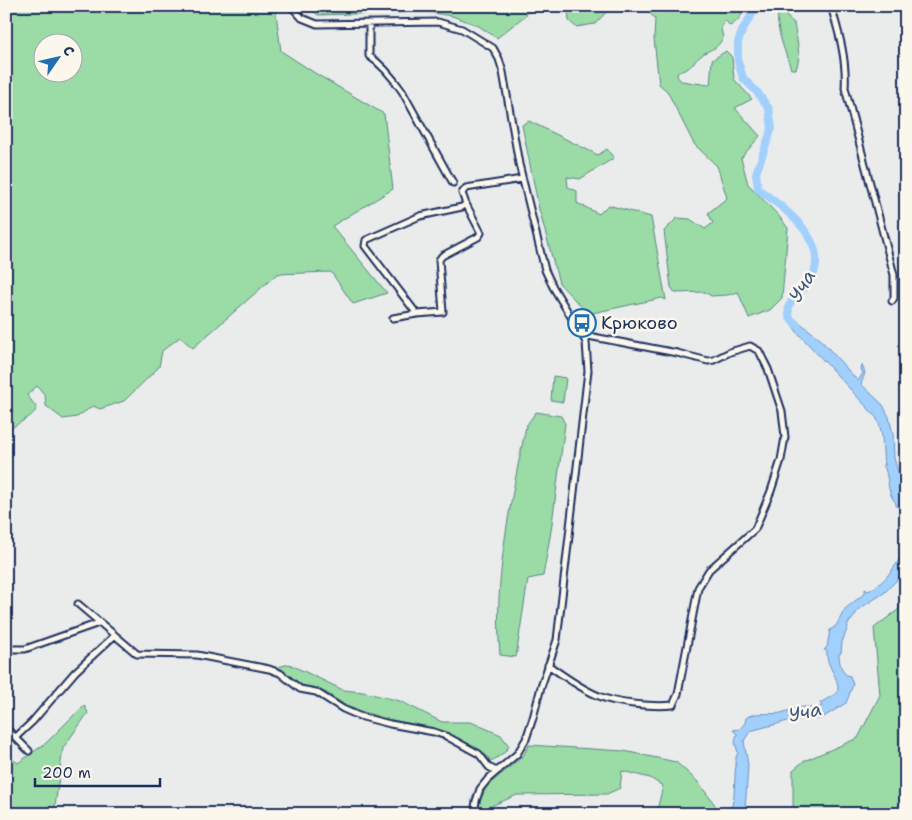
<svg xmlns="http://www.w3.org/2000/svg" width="912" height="820" viewBox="0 0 912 820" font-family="'Shantell Sans',sans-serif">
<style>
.green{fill:#9adba6;stroke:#5a8582;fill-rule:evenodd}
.water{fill:#a1d0fd;stroke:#6b90bd}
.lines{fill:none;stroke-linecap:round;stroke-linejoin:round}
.river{stroke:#a1d0fd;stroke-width:8}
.minor-casing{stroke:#1b2f5e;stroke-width:9}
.minor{stroke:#fbf7ec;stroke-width:5}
.labels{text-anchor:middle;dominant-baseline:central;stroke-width:5;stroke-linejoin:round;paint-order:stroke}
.poi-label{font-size:18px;fill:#1b2f5e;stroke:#fbf7ec;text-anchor:start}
.water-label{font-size:19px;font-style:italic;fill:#3c5786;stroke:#fbf7ec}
</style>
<rect width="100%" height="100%" fill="#eaecec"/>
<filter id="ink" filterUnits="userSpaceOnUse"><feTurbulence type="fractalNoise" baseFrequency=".02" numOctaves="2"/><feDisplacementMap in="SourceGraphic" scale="10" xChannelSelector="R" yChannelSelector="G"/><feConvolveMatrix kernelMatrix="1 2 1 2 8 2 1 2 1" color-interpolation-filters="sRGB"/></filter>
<g filter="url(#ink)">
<!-- green -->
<path class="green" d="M6,6H101L102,8L106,6H275L281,51L318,75L384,114L393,189L332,226L387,293L353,304L331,272L277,274L193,348L180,337L162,351L159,367L124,401L100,409L93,406L77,417L63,419L46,406L45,395L37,386L27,395L37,408C32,419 15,423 6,433ZM42,42H72V72H42Z
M306,6H537L497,38L477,25L452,16L426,12L318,15Z
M572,6H612L595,24L576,27L569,21L568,11Z
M644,6H744C743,16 738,21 730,26L725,20L721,28L723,38C715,52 711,47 701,56C690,64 694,68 678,72L677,76L681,81L710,85L712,60L726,51L732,57L734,79L752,99L735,108L760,136L741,158L748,184L778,215L788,228L782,298L770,310L749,318L738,292L728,295L711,296L705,292L675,293L671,287L664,231L677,218L690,219L705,229L713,223L708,213L727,198L717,166L694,144L667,91L659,84L654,39L655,19Z
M780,6L784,8L787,17L794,23C796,37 802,56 796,69H791C786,53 772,23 780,6Z
M529,121L598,155L607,149L614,158L580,179L567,177L568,187L577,191V203L599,214L608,205L651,217L666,300L662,298L588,314L559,283L539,209L522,125Z
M553,376L566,378L563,402L551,400Z
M536,412L561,416L565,424L551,531L543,576L528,579L516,657L500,655C493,579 511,501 526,426Z
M906,587V814H793V770L804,761L858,738L880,695L874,628L899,609Z
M289,664L343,690L363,692L400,701L442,722H471L501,735L509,746L505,752L492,761L477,748L436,729L382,718L348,707L325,692L301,685L278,667Z
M84,705L88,713L63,748L54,814H6V755L18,763L46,743Z
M529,745L624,751L676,762L698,782L718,809L720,814H656L663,786L650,778L622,771L620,788L607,794L517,795L491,806L484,812L479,810L478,804L487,786L523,756Z"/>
<!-- water -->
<path class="water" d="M793,317L819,338L858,381L863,373L861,369L862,365L865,373L861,384L883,405L889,417L893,434L894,458L906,498V513L900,507L896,506V503C885,491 890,475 883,465L886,464H884C882,448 884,432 876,417L797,332L789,320Z
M906,546V566L898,579L884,593L859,609L851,621H849V624L847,625L848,627L842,642L841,653L839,654C839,662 841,669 846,675L850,676L853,685L846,703L827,715L820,719L792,720L750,731L744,741L748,765L746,798L744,814H730L734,796L736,757L738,753L735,742L737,734L733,730L740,729L745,723L746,718C754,711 770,715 781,713C788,711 797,707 804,707C812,707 812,711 822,706L820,703L837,693C842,679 825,667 827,651L824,650L827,647L830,630L836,626L845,609L865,593V589L868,591C885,584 899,562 906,546Z"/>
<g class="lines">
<!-- river -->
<path class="river" d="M757,6L743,29L738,42V61L743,78L758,93L769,109L772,128L756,173L758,189C785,209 835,243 809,283C804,289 791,299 789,306C788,309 789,314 789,317L798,326"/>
<defs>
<path id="minor" d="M291,6L302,18L317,24L438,22L462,29L493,48L499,59L503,72L519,164L545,270L553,287L586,342L588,371L557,640L541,687L533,718L526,739L517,754L488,779L480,789L476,801L474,814
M831,6C839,33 847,60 845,88L894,275V298L892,301
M369,23V56C383,65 393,78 402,91L453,183
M417,314L443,312L439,260L442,256L478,237L481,233L466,204
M393,318L417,314L365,246L366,240L420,216L462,207L466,204L462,193L466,188L522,179
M78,604L137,654L197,655L269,669L280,673L300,689L316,692L343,709L359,716L390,724L434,732L446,736L479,754L489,767L494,770H499
M6,649H25L99,623
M548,665C564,676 581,689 599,696C616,704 654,707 673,705L678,694L698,588L709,570L755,529L771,491L781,460L785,437L782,411L768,369L759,351L750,346L730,352L714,360L708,361L677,353L583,335
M6,728L29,751
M16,737L32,722L75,672L114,636"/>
</defs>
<!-- minor casing -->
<use href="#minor" class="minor-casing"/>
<!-- minor -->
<use href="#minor" class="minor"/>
</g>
</g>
<!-- icons -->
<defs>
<symbol id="bus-ring" viewBox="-11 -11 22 22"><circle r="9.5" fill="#fbf7ec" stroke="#1f6fb2" stroke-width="1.5"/><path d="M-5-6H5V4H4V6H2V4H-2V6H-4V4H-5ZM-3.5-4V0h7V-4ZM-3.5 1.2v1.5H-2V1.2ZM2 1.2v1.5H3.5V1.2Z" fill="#1f6fb2"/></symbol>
</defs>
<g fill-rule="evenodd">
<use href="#bus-ring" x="566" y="307" width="32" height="32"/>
</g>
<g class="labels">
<!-- poi labels -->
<g class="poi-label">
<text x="601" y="323">Крюково</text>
</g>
<!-- water labels -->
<g class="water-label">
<text transform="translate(802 286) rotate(-59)">Уча</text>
<text transform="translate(805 712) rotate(-13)">Уча</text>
</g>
</g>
<!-- margin -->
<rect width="912" height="820" fill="none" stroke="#fbf7ec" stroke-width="25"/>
<rect x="12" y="12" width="887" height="795" fill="none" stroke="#1b2f5e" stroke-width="2" filter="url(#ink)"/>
<!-- north arrow -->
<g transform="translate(58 58) rotate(56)"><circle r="24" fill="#fbf7ec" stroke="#a1a7b3"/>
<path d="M0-4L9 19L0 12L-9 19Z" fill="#1f6fb2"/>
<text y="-8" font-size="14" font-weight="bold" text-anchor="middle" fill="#1b2f5e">С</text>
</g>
<!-- scale -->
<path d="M35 778v8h125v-8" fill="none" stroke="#1b2f5e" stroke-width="2.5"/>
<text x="42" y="778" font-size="15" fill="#1b2f5e" stroke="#fbf7ec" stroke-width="4" paint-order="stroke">200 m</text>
</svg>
